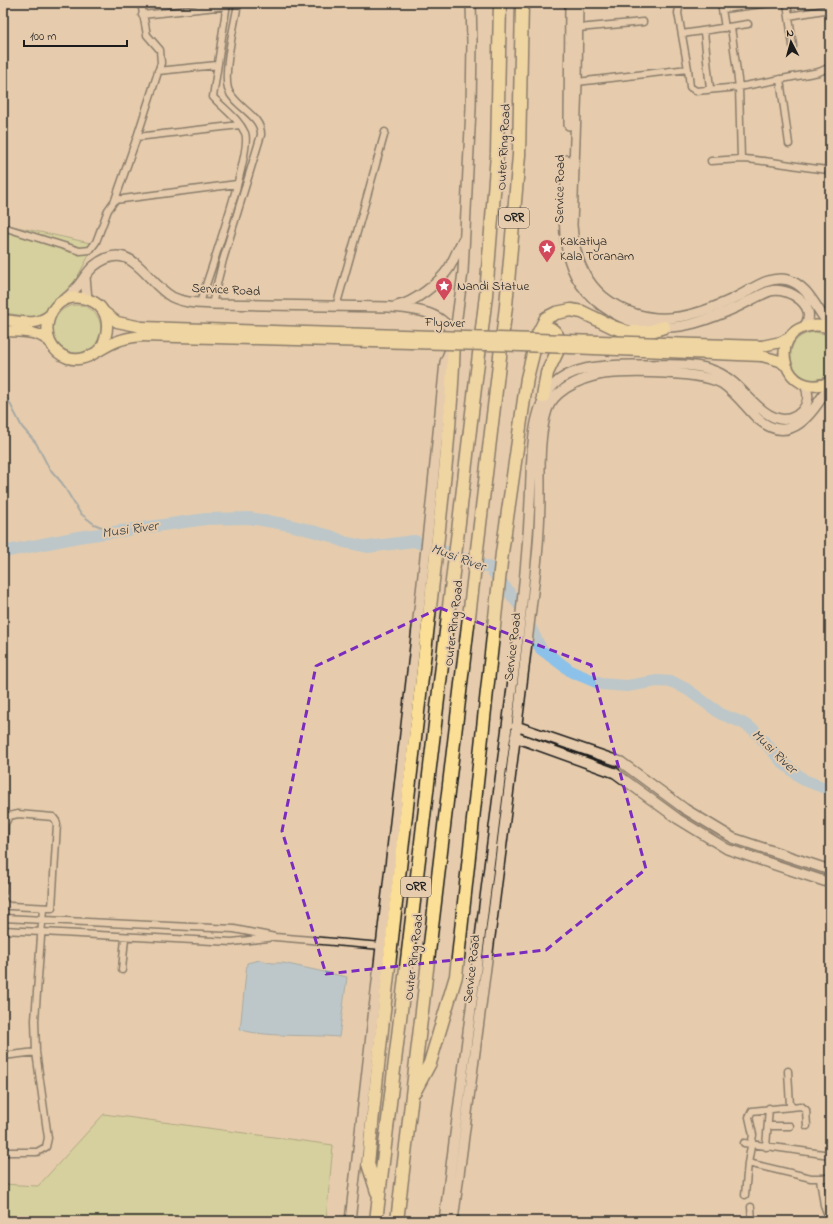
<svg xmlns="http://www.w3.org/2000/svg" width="833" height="1224" viewBox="0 0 833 1224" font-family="'Indie Flower',sans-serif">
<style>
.green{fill:#c2d489;stroke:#6f7852}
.water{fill:#8cc1ea;stroke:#5f7f98}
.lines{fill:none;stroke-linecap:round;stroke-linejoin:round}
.stream{stroke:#5f7f98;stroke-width:2}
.river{stroke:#8cc1ea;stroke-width:12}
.minor-casing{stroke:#1c1c1c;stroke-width:9}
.secondary-casing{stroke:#1c1c1c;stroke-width:12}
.primary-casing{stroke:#1c1c1c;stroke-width:13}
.motorway-casing{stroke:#1c1c1c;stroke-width:15}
.minor{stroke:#e6ccad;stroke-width:6}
.secondary{stroke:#e6ccad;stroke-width:9}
.primary{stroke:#fbdf96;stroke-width:10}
.motorway{stroke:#fbdf96;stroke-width:12}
.primary-bridge-casing{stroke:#1c1c1c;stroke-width:13;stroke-linecap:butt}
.primary-bridge{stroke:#fbdf96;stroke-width:10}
.marked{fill:none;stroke:#7b2cbf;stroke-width:3;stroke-dasharray:8 5;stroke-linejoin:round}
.labels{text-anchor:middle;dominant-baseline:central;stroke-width:4;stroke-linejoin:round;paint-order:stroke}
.shield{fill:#e6ccad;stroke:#595148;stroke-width:1}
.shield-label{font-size:12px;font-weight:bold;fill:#1c1c1c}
.street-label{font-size:13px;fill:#1c1c1c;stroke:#e6ccad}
.poi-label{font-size:13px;fill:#1c1c1c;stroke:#e6ccad;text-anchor:start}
.water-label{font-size:14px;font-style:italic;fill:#323d45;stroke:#e6ccad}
</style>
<rect width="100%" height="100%" fill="#e6ccad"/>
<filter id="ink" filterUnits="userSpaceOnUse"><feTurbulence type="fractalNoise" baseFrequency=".025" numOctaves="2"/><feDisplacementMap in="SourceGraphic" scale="8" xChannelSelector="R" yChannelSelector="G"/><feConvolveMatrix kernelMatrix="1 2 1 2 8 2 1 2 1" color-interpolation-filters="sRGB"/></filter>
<g filter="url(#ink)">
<!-- green -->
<path class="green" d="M3,224L95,244L70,291L41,318L3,313Z
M53 329a24 24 0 1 1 48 0a24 24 0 1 1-48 0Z
M815,332L824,334L830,337V374C794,398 771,336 815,332Z
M104,1114L333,1145L326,1221H3V1184L38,1186Z"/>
<!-- water -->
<path class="water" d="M260,960L272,963H283L347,977L339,1037C306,1034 274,1038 240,1030L247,963Z"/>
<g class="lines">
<!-- stream -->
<path class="stream" d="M3,390L22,427L36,443L49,468L62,483L80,513L94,524L114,532"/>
<!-- river -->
<path class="river" d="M3,552L78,537L206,519L249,518L290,525L331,536L344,542L368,547L414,541L490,568L520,606L541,649L572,672L601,684L627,686L657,681L673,682L688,690L721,714L741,722L754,730L783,763L804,780L830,790"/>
<defs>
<path id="minor" d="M680,3L678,13L688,69
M721,3L725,28
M787,3L793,46
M828,3L830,20
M723,9L771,3
M142,15L226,6
M789,16L830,9
M731,27L739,87L741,159C771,160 800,168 830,170
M578,28L643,22
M704,32L710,89
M682,34L748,24
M158,71L217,65
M780,79L789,144
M577,82L688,69L690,87L696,91L739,87L819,72L830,67
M137,137L240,125
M711,161L741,159
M115,200L237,184
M3,227L80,251L90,250L96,242L108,210L115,200L137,137L161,63L160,50L147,35L141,3
M200,303C208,278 253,151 245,133C238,118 224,109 213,97L227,3
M212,304L223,260L261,135C262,115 234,107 228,89C223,70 235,23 238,3
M336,307L385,132
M3,892L5,824L9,816L18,814L53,817L56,821L57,824L52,908L10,906L6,905L3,900
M3,918L234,929L275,937L382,946
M3,930L232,942L268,938
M122,970L125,938
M3,1056L36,1052
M788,1071L790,1106
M769,1126H790
M807,1126L806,1110L801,1106L752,1111L749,1117L753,1135L748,1163L811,1178H830
M744,1143L830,1155
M766,1147L769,1108
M3,1152H37L46,1147L48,1138L36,1052L35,1020L43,909
M820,1179L824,1205L830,1221
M745,1195L748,1163
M751,1207L752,1221"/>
<path id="secondary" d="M578,3L577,82L572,225C574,255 583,283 609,301C651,330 694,318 737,297C753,289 769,275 788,280C808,285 818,312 830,326
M569,125L570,3
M567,160C565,223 551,282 619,316C642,328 670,330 695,323C709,319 724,313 737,307C748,302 759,295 770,291C789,286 820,307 804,327
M85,277L87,299
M64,300C69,296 73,292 77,287C83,280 87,272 94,266C131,236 145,282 172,297C184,303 198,303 212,304L389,307C412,309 445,310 453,337
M397,306C414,303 440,282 449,268C454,259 458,249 463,240
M516,726L621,762L685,809L733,838L830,870
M515,737L615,773L678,819L727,849L830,883
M350,1221L431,504L445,362L454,340L463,272L471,108L472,42L471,3
M444,1221C463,1074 481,927 500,780C513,679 528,578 531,476C534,385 549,363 643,365C667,365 695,362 717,372C740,382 755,411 776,418C796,425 815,404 805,385
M453,1221C481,1003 511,784 536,566C539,541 540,516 540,490C540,465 539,435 547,410C550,400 557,394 566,388C577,381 590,376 603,374C629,371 702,371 723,384C736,393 745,406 756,417C790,449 814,412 830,384"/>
<path id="primary" d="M103,311L117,322L142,327
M3,320C20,321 36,327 50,315
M830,329C824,325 816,325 809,326C766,333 784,402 830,382
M3,331C19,332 36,330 49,341
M762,346L781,342L789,338
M101,348C112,327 109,303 82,298C46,291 33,346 68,358C87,364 100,347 118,341C125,338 134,337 141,336
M762,356L780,361L785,365"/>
<path id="motorway" d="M542,326C554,328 559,335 560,346L547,373L543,397
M415,1091L430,1063L456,976L502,553L527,378L538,334L546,318L556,313L571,310L582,312L613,327L628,332H648L664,327
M377,1192L368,1164C385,990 406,816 426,643C437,542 451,441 454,340
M376,1221L486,295L497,154L500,3
M397,1221L506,306L519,155L522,3"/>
</defs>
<!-- minor casing -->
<use href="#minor" class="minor-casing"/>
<!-- secondary casing -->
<use href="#secondary" class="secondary-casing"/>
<!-- primary casing -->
<use href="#primary" class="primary-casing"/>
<!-- motorway casing -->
<use href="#motorway" class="motorway-casing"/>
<!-- minor -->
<use href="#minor" class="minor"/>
<!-- secondary -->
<use href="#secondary" class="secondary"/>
<!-- primary -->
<use href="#primary" class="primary"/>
<!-- motorway -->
<use href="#motorway" class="motorway"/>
<defs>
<path id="primary-bridge" d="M142,327L762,346
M141,336L522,346L762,356"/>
</defs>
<!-- primary-bridge casing -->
<use href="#primary-bridge" class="primary-bridge-casing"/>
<!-- primary-bridge -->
<use href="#primary-bridge" class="primary-bridge"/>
</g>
</g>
<!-- marked area -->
<path d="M0 0H833V1224H0ZM440,608L591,665L646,869L546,950L326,974L282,831L316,666Z" fill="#e6ccad" fill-opacity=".55" fill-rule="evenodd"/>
<path class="marked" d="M440,608L591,665L646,869L546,950L326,974L282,831L316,666Z"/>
<!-- icons -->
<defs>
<symbol id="sight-pin" viewBox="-11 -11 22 30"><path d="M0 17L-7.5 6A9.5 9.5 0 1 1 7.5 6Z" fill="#d1495b" stroke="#e6ccad"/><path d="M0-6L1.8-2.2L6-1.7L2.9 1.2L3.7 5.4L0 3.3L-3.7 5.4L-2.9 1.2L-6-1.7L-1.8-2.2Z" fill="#fff"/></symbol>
</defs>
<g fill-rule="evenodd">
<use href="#sight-pin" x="537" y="238" width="20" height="27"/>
<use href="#sight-pin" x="434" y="276" width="20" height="27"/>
</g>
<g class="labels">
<!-- shield labels -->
<g class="shield">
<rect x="499" y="208" width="30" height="20" rx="3"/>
<rect x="401" y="877" width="30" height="20" rx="3"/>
</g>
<g class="shield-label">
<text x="514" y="218">ORR</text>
<text x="416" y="887">ORR</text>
</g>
<!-- street labels -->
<g class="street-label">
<text transform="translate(504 147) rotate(-87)">Outer Ring Road</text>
<text transform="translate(560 189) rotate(-89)">Service Road</text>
<text transform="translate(226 290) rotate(3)">Service Road</text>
<text transform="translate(445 323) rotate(2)">Flyover</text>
<text transform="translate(454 623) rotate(-83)">Outer Ring Road</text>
<text transform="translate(513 647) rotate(-83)">Service Road</text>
<text transform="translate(414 957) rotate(-83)">Outer Ring Road</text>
<text transform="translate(472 969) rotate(-83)">Service Road</text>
</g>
<!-- poi labels -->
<g class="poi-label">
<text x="560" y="241">Kakatiya<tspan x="560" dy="15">Kala Toranam</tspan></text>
<text x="457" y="286">Nandi Statue</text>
</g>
<!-- water labels -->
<g class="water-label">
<text transform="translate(130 530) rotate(-8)">Musi River</text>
<text transform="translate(458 558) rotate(20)">Musi River</text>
<text transform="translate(774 752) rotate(44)">Musi River</text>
</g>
</g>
<!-- margin -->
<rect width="833" height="1224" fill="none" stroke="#e6ccad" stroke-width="16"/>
<rect x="8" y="8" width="817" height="1208" fill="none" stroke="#1c1c1c" stroke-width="1.5" filter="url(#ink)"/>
<!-- north arrow -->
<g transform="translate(791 42) rotate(354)" stroke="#e6ccad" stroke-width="3" paint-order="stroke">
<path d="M0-3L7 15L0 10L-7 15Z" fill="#1c1c1c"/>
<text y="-6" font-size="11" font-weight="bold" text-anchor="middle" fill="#1c1c1c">N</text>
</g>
<!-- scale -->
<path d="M24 40v6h103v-6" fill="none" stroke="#1c1c1c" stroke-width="2"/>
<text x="30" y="40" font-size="12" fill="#1c1c1c" stroke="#e6ccad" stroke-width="3" paint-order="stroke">100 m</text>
</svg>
